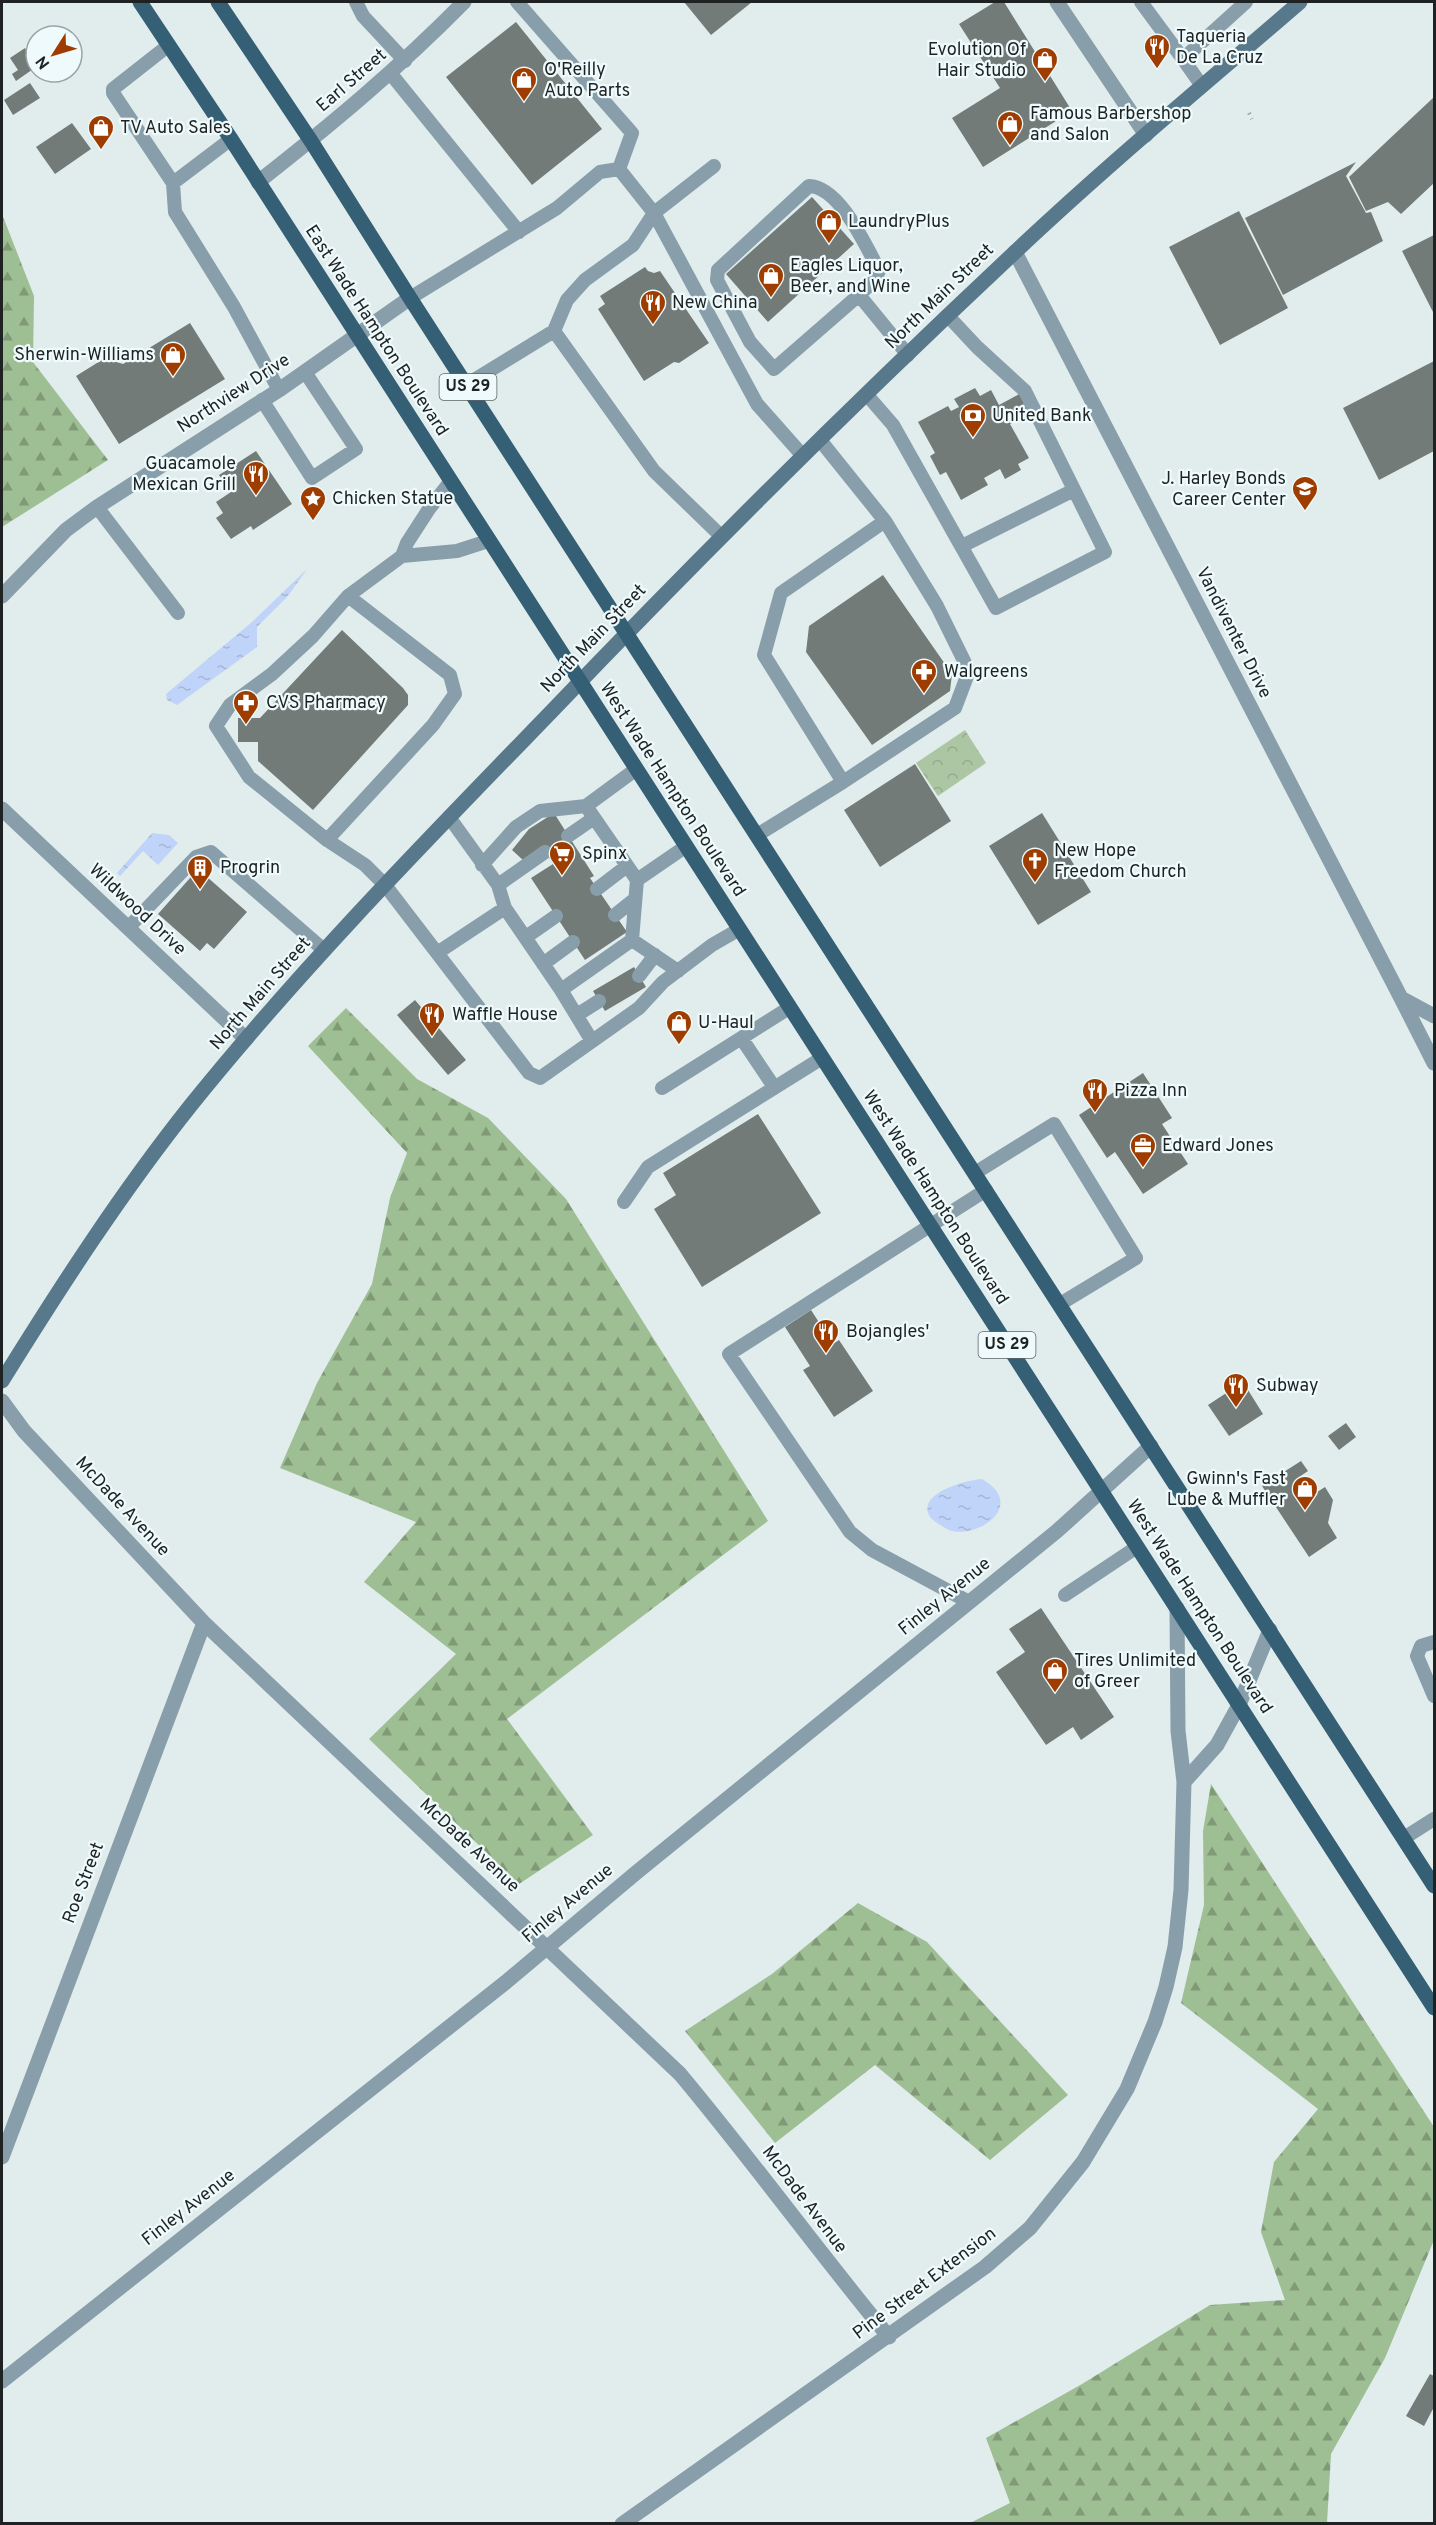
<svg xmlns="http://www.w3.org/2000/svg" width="1436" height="2525" viewBox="0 0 1436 2525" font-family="Overpass,sans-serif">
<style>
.forest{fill:url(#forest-firs)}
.park{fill:url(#park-crowns)}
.water{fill:url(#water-ripples)}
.building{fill:#727b78}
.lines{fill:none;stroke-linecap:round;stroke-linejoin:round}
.path{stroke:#9ca5a5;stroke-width:4;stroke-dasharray:1.5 4.5;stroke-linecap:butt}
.service{stroke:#889eaa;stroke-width:14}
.minor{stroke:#889eaa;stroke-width:15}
.secondary{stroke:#58798b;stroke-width:15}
.primary{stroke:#355f74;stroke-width:15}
.labels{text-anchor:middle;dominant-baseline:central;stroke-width:4.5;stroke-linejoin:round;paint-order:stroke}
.shield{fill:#eefafb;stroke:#5c6363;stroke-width:1.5}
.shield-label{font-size:16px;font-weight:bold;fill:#1e2222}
.poi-label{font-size:18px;fill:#1e2222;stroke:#eefafb;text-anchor:start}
.street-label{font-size:18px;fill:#1e2222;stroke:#eefafb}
</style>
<defs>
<pattern id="forest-firs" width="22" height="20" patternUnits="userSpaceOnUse" patternTransform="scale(1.5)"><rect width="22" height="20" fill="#9ebe93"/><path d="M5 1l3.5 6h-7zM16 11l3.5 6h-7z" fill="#809a78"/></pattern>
<pattern id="park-crowns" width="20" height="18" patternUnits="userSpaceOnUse" patternTransform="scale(1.5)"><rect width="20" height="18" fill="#acc6a4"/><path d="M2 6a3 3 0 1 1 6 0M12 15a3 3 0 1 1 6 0" fill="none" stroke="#94aa8d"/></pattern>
<pattern id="water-ripples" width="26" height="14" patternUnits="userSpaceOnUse" patternTransform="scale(1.5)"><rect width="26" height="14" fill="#c0d3f8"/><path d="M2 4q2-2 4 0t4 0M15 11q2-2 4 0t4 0" fill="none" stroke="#a5b5d4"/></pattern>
</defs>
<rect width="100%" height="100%" fill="#e1eded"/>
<!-- forest -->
<path class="forest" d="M2,214L34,296L33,362L108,460L2,527Z
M346,1008L417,1079L488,1118L566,1199L768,1521L507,1719L593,1835L519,1884L369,1739L456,1654L364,1582L416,1522L280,1468L317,1383L372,1284L390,1198L407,1153L308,1046Z
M1211,1784L1434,2127V2240L1385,2358L1331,2454L1327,2523H970L1010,2503L986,2438L1082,2384L1210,2305L1285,2300L1261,2232L1274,2162L1318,2109L1181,2003L1204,1905L1203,1831Z
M858,1903L927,1942L1068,2095L990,2160L875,2065L775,2143L685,2031L772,1974Z"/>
<!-- park -->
<path class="park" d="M965,730L986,763L938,796L916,763Z"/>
<!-- water -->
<path class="water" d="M307,569L288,596L257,627V647L177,705L167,700L166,694L252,622Z
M152,833L169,835L178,843L158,865L143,851L120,876L117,873Z
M982,1479C1031,1507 970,1544 945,1528C941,1525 934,1522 930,1517C915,1493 967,1480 982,1479Z"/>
<!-- building -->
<path class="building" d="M684,2H752L711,35Z
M995,2H1004L1072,111L983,167L952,118L1000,88L959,24Z
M516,22L602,129L532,185L446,77Z
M25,48L36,67L16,81L12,74L18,70L10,58Z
M30,83L40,98L13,115L4,100Z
M1434,97V183L1401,214L1388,202L1366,211L1349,177Z
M72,123L91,149L55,174L36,147Z
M1356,162L1346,176L1366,213L1371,212L1383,241L1283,295L1245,218Z
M812,197L854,244L768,322L726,274Z
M1239,211L1288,308L1220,345L1169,247Z
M1434,235V314L1402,251Z
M645,267L648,271L654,273L660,271L709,343L679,363L674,362L644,381L598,309L605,304L600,296Z
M190,323L225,379L119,444L76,376L105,358L123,364Z
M1434,361V451L1379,480L1343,408Z
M975,388L980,396L991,390L999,405L1021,393L1031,413L1010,424L1029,458L1018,464L1021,470L1005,479L1000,469L984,478L988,485L961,500L946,472L940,475L930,456L935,453L918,422L948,406L951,411L959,407L954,399Z
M256,451L292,504L253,530L251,526L231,539L216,518L223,513L216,502L231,492L219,475Z
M883,575L952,674L950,691L872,745L806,652L809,626Z
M342,630L403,688L408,695V705L313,810L258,761V742H238V718H260Z
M915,764L951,821L880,867L844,810Z
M554,813L594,876L590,878L627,932L585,960L531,878L553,864L545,852L524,861L512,850L529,829Z
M1042,813L1091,892L1038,925L989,846Z
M198,869L247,912L214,949L207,943L200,951L158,914Z
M634,967L646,987L605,1011L593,991Z
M415,1000L466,1060L448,1075L397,1015Z
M1143,1073L1172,1118L1162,1124L1188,1164L1143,1194L1115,1152L1107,1158L1079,1115Z
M758,1114L821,1213L702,1287L654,1209L676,1195L663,1173Z
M811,1310L833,1344L839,1340L873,1391L834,1417L803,1370L810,1366L785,1327Z
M1243,1382L1263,1414L1229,1436L1208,1405Z
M1346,1423L1356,1437L1339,1450L1328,1436Z
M1301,1461L1308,1471L1299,1477L1311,1496L1325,1487L1333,1500L1328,1523L1337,1538L1309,1557L1262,1486Z
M1041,1608L1114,1717L1081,1740L1073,1727L1046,1745L996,1672L1025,1652L1009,1629Z
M1430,2374L1434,2376V2407L1424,2426L1406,2416Z"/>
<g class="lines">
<!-- path -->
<path class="path" d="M1249,113L1252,119"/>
<!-- service -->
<path class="service" d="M356,2L363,16L405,61
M517,2L632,133L619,169
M1141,2L1183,59
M169,45L113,89V93L173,183
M391,74L519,232
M1202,86L1183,59L1246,2
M231,139L173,183L175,212L234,307L279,390
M859,295L876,279L879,270C865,245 840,187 809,186L718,270L717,280L750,342L774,369L859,295L908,355
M410,298L557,208L600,172L619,169L654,213L757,404L803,456
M554,331L654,471L721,536
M466,385L554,331L567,300L585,280L633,245L654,213L714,166
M867,395L893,425L996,608L1105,552L1025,391L977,347L948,316
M262,400L312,478L356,449L305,372
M450,482L429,509L407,543L402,556L348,596L313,636L272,674L230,705L216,726L249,777L327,840L365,865L385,885L529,1073L540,1078L639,1008L663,982L712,945L738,930
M97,507L178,613
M962,546L1074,490
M402,556L457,551L488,541
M635,770L586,806L637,880
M843,782L955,708L969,671L937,606L885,521
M449,817L498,885L505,908
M757,835L843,782L764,655L781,593L885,521L820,440
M568,836L594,818
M327,840L433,725L455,694L450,675L348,596
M482,865L516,827L540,811L586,806
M498,885L545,852
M597,889L627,866
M615,915L635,899
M128,928L196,857L211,852L324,950
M526,937L556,916
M632,940L678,971
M437,953L505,908L561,990L632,940L637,880L685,847
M543,964L573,942
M639,976L655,955
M561,990L592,1041
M577,1015L599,1001
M742,1039L774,1087
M662,1088L789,1008
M975,1173L1054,1124L1136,1258L1060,1304
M624,1202L648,1167L822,1058
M1065,1595L1137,1547
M969,1602L872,1550L850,1532L729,1354L986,1190
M1434,1642L1421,1646L1417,1656L1434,1696
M1404,1838L1434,1819"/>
<!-- minor -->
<path class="minor" d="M1057,2L1146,135
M258,182C332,124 398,69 464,2
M1015,252L1401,998L1434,1016
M2,596L66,530L97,507L279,390L410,298
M2,809L246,1039
M1401,998L1434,1063
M2,1401L24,1431L204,1623L680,2074C752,2160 817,2250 889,2337
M1184,1782L1217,1745L1239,1705L1270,1630
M2,2157L204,1623
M2,2381L506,1982L637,1872L1057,1531L1151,1446
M622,2524L985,2267L1030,2228L1083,2162L1127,2089L1155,2022L1166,1987L1175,1947L1181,1890L1184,1782L1178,1731L1177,1608"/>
<!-- secondary -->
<path class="secondary" d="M2,1381C61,1286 121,1193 191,1105C303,966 428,839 552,711C702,554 855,402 1013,254C1106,166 1204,85 1300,2"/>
<!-- primary -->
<path class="primary" d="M140,2L231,139L1434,2008
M218,2L311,141L410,298L1434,1886"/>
</g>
<!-- icons -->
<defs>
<symbol id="restaurant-pin" viewBox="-11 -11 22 30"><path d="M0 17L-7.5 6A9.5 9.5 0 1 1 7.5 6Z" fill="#9f3d00" stroke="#eefafb"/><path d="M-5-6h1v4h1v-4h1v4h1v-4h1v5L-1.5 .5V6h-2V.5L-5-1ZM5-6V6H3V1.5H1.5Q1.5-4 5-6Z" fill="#fff"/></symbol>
<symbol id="shop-pin" viewBox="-11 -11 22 30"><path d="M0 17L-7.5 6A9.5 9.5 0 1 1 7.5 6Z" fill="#9f3d00" stroke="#eefafb"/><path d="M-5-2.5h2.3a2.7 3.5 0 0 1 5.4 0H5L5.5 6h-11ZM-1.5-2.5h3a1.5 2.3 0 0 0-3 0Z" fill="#fff"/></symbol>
<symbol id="bank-pin" viewBox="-11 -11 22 30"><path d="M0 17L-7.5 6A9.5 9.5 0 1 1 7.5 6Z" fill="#9f3d00" stroke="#eefafb"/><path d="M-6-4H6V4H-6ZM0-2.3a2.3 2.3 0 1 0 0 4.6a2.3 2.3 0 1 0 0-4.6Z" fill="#fff"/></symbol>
<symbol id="school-pin" viewBox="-11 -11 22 30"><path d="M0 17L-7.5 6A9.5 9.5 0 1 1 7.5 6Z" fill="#9f3d00" stroke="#eefafb"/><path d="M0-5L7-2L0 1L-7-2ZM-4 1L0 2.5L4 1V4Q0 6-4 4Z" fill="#fff"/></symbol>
<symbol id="sight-pin" viewBox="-11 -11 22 30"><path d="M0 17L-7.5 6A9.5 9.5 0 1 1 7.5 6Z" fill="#9f3d00" stroke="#eefafb"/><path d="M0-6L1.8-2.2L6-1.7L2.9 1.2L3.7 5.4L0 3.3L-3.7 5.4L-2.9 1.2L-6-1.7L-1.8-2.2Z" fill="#fff"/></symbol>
<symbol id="pharmacy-pin" viewBox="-11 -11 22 30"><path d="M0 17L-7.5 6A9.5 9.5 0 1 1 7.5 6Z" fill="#9f3d00" stroke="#eefafb"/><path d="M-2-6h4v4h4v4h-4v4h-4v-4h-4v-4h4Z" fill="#fff"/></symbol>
<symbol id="supermarket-pin" viewBox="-11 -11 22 30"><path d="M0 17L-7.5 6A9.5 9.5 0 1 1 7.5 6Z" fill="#9f3d00" stroke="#eefafb"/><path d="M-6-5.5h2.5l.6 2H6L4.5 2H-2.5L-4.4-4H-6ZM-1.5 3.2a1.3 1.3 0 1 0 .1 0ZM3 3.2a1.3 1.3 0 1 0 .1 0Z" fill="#fff"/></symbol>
<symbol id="church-pin" viewBox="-11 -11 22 30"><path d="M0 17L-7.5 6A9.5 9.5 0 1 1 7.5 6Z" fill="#9f3d00" stroke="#eefafb"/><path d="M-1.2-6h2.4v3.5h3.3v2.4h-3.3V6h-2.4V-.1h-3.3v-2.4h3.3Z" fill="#fff"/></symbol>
<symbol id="building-pin" viewBox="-11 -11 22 30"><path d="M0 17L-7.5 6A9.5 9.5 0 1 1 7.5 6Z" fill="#9f3d00" stroke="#eefafb"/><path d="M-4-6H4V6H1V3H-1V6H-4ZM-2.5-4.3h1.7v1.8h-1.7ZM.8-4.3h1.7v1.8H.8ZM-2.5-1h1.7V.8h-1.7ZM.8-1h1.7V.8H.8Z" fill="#fff"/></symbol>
<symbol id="office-pin" viewBox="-11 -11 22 30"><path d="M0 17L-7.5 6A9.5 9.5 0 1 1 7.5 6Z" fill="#9f3d00" stroke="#eefafb"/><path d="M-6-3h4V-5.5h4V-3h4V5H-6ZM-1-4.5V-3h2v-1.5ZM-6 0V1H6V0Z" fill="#fff"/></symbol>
</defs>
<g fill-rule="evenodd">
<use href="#restaurant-pin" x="1142" y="32" width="30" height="40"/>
<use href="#shop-pin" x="1030" y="45" width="30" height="40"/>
<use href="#shop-pin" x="509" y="65" width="30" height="40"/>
<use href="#shop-pin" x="995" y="109" width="30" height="40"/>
<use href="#shop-pin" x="86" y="113" width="30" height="40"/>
<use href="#shop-pin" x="814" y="207" width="30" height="40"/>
<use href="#shop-pin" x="756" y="261" width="30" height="40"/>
<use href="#restaurant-pin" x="638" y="288" width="30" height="40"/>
<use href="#shop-pin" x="158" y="340" width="30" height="40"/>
<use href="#bank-pin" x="958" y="401" width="30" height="40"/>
<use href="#restaurant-pin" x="241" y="459" width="30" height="40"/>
<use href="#school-pin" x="1290" y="474" width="30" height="40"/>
<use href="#sight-pin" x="298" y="484" width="30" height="40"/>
<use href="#pharmacy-pin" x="909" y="657" width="30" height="40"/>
<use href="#pharmacy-pin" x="231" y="688" width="30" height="40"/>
<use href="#supermarket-pin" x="547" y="839" width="30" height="40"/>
<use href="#church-pin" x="1020" y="846" width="30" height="40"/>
<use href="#building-pin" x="185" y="853" width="30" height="40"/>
<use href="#restaurant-pin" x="417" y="1000" width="30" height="40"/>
<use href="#shop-pin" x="664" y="1008" width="30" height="40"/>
<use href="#restaurant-pin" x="1080" y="1076" width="30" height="40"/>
<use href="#office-pin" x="1128" y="1131" width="30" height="40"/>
<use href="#restaurant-pin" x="811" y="1317" width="30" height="40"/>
<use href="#restaurant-pin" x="1221" y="1371" width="30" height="40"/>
<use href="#shop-pin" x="1290" y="1474" width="30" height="40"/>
<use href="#shop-pin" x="1040" y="1656" width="30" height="40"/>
</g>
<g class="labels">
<!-- shield labels -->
<g class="shield">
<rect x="439.5" y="374" width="57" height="26" rx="4.5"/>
<rect x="978.5" y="1332" width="57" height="26" rx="4.5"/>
</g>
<g class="shield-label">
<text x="468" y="387">US 29</text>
<text x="1007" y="1345">US 29</text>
</g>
<!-- poi labels -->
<g class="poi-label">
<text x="1176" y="37">Taqueria<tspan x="1176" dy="21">De La Cruz</tspan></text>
<text x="1026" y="50" text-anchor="end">Evolution Of<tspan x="1026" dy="21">Hair Studio</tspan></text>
<text x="544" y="70">O'Reilly<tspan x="544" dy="21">Auto Parts</tspan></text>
<text x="1030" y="114">Famous Barbershop<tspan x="1030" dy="21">and Salon</tspan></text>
<text x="120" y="128">TV Auto Sales</text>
<text x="848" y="222">LaundryPlus</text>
<text x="790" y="266">Eagles Liquor,<tspan x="790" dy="21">Beer, and Wine</tspan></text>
<text x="672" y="303">New China</text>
<text x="154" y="355" text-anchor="end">Sherwin-Williams</text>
<text x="992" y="416">United Bank</text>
<text x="236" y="464" text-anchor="end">Guacamole<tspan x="236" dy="21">Mexican Grill</tspan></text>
<text x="1286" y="479" text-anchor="end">J. Harley Bonds<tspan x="1286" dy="21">Career Center</tspan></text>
<text x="332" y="499">Chicken Statue</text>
<text x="944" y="672">Walgreens</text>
<text x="266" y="703">CVS Pharmacy</text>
<text x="1054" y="851">New Hope<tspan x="1054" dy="21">Freedom Church</tspan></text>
<text x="582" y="854">Spinx</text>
<text x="220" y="868">Progrin</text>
<text x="452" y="1015">Waffle House</text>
<text x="698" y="1023">U-Haul</text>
<text x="1114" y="1091">Pizza Inn</text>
<text x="1162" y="1146">Edward Jones</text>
<text x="846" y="1332">Bojangles'</text>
<text x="1256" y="1386">Subway</text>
<text x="1286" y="1479" text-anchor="end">Gwinn's Fast<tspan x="1286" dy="21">Lube &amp; Muffler</tspan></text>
<text x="1074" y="1661">Tires Unlimited<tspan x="1074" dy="21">of Greer</tspan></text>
</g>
<!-- street labels -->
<g class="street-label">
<text transform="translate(352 81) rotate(-41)">Earl Street</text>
<text transform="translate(940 297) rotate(-44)">North Main Street</text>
<text transform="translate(376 331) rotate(57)">East Wade Hampton Boulevard</text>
<text transform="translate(234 394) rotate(-33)">Northview Drive</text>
<text transform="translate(1233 633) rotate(63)">Vandiventer Drive</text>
<text transform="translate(594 639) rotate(-46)">North Main Street</text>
<text transform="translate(672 790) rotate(57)">West Wade Hampton Boulevard</text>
<text transform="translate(137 910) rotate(43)">Wildwood Drive</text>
<text transform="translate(261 994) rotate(-49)">North Main Street</text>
<text transform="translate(935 1198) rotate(57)">West Wade Hampton Boulevard</text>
<text transform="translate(122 1507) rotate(47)">McDade Avenue</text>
<text transform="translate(945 1597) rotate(-39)">Finley Avenue</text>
<text transform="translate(1199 1607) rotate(57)">West Wade Hampton Boulevard</text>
<text transform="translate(469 1846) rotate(43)">McDade Avenue</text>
<text transform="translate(84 1883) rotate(-69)">Roe Street</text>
<text transform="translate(568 1904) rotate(-40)">Finley Avenue</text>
<text transform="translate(804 2200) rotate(53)">McDade Avenue</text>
<text transform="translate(189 2208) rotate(-38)">Finley Avenue</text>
<text transform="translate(925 2284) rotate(-37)">Pine Street Extension</text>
</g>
</g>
<!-- border -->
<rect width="1436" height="2525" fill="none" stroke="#1e2222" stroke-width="6"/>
<!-- north arrow -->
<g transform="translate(54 54) rotate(233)"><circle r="28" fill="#eefafb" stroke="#9ba4a4" stroke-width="1.5"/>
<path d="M0-4.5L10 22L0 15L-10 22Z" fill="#9f3d00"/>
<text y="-9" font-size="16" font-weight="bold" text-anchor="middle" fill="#1e2222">N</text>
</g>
</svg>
